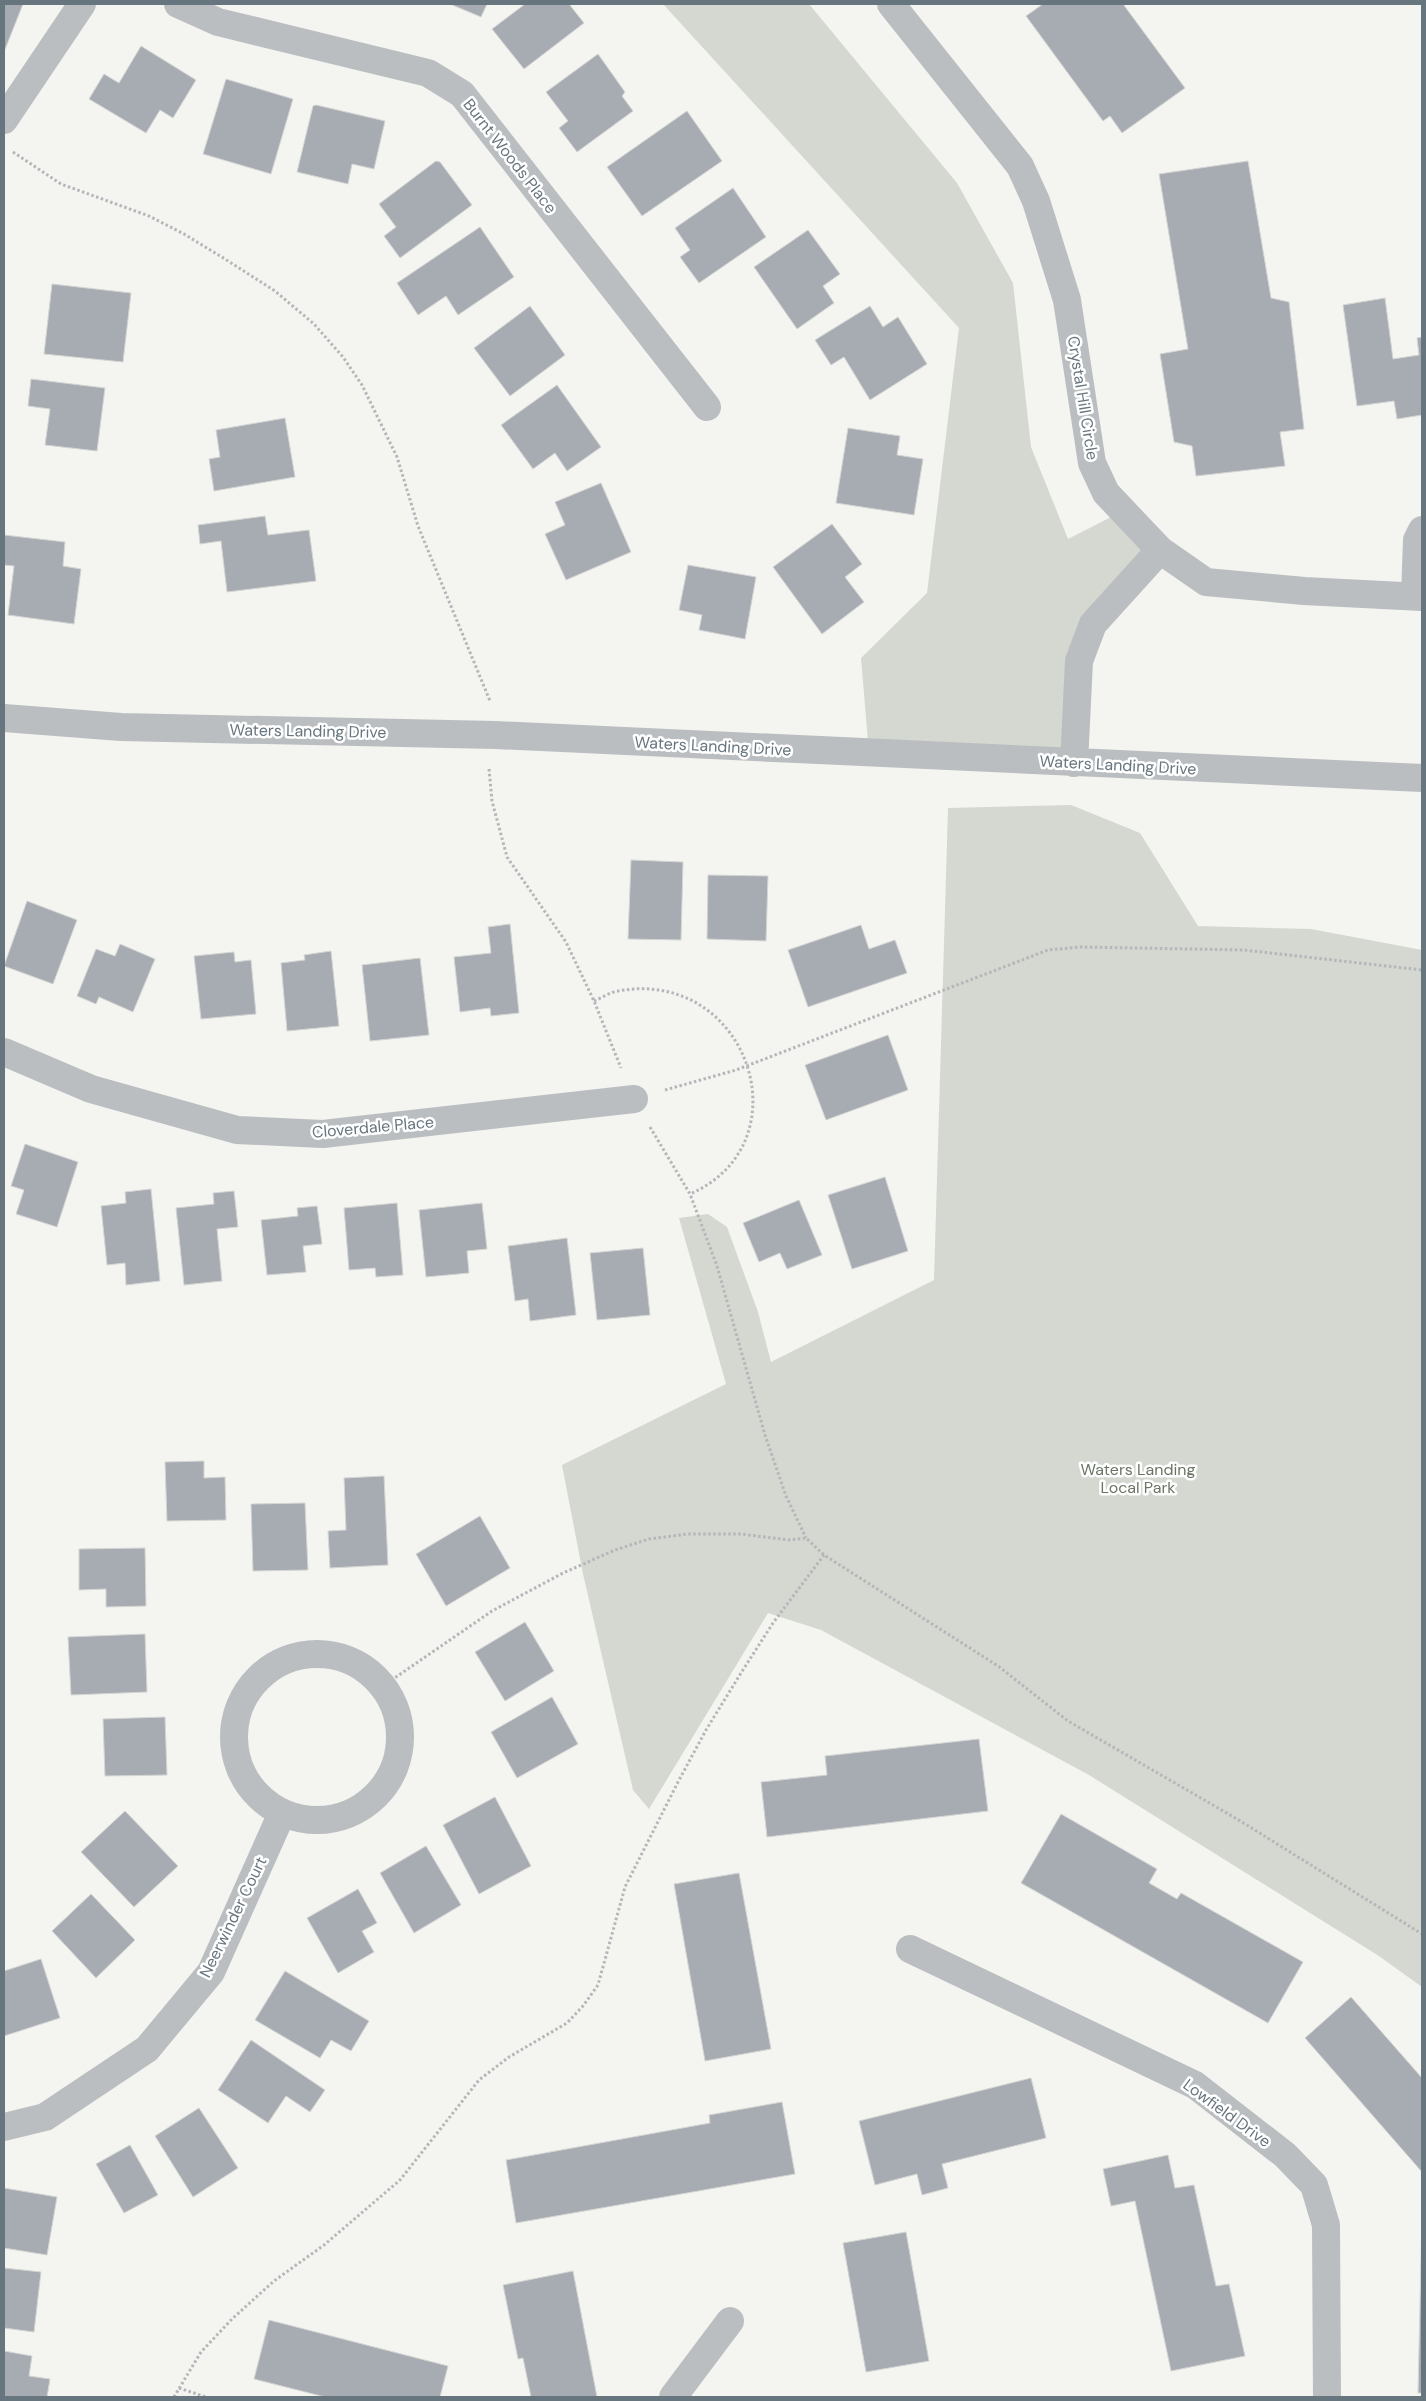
<svg xmlns="http://www.w3.org/2000/svg" width="1426" height="2401" viewBox="0 0 1426 2401" font-family="'DM Sans',sans-serif">
<style>
.green{fill:#d4d8d1}
.building{fill:#a6acb1;stroke:#d5d5d4}
.lines{fill:none;stroke-linecap:round;stroke-linejoin:round}
.path{stroke:#b4b7b9;stroke-width:3;stroke-dasharray:2.5 2.5;stroke-linecap:butt}
.minor{stroke:#babec0;stroke-width:28}
.labels{text-anchor:middle;dominant-baseline:central;stroke-width:5;stroke-linejoin:round;paint-order:stroke}
.street-label{font-size:16px;fill:#67757e;stroke:#fff}
.park-label{font-size:16px;fill:#6a7665;stroke:#fff}
</style>
<rect width="100%" height="100%" fill="#f4f4f1"/>
<!-- green -->
<path class="green" d="M663,4H809L957,183L1013,283L1031,447L1068,539L1123,511L1160,550L1093,624L1074,763L869,753L861,658L927,593L959,328Z
M1071,805L1140,833L1198,926L1311,929L1422,950V1987L1379,1956L1089,1775L821,1630L768,1613L649,1809L633,1790L583,1574L562,1465L726,1384L679,1218L708,1214L727,1227L758,1312L771,1362L934,1280L948,808Z"/>
<!-- building -->
<path class="building" d="M4,4H23L4,52Z
M450,4H487L481,17Z
M525,4H569L584,23L524,69L492,29Z
M1043,4H1123L1185,88L1122,133L1110,116L1103,121L1026,16Z
M141,46L196,80L173,118L160,110L146,133L89,99L104,74L119,83Z
M598,54L625,92L622,96L633,111L577,152L559,128L568,121L546,92Z
M226,79L293,99L271,174L203,154Z
M316,105L385,121L374,169L352,164L348,184L297,172L313,106Z
M687,111L722,161L642,216L607,167Z
M436,161L440,162L472,205L400,258L384,236L396,227L379,204Z
M1248,161L1271,298L1289,302L1304,429L1280,432L1285,466L1196,476L1192,446L1174,442L1160,354L1188,349L1159,174Z
M733,188L766,237L699,283L680,257L690,250L675,228Z
M480,227L514,277L458,315L446,296L418,315L397,283Z
M808,230L840,274L823,286L834,303L797,329L754,267Z
M52,284L131,293L123,362L44,354Z
M1385,298L1393,359L1419,355L1417,338L1422,337V415L1397,419L1394,401L1357,406L1343,305Z
M530,306L565,355L510,396L474,348Z
M870,306L883,327L898,317L927,364L870,400L844,357L831,365L815,340Z
M31,379L105,388L97,451L45,445L50,409L28,406Z
M557,385L601,447L567,471L555,453L533,469L501,425Z
M285,418L295,477L214,491L209,459L220,457L216,430Z
M848,428L900,436L897,455L923,459L914,515L836,503Z
M601,483L631,552L566,580L545,534L565,525L555,502Z
M265,516L268,535L309,530L316,581L227,592L221,541L200,544L198,525Z
M832,524L862,564L845,577L864,602L822,634L773,567Z
M4,535L65,542L63,566L81,569L74,624L8,615L14,566L4,565Z
M688,565L756,577L745,639L699,630L702,615L679,610Z
M631,860L683,862L681,940L628,939Z
M708,875L768,876L766,941L707,939Z
M27,901L77,920L53,984L4,966Z
M510,924L519,1013L491,1016L490,1008L460,1012L454,957L491,953L488,927Z
M861,925L869,949L895,940L907,973L808,1007L788,950Z
M120,944L155,959L133,1012L99,997L96,1004L77,996L96,949L115,956Z
M331,951L339,1026L287,1031L281,963L305,960L304,955Z
M234,952L235,962L251,960L256,1014L201,1019L194,956Z
M420,958L429,1035L370,1041L362,965Z
M888,1035L908,1090L826,1120L805,1065Z
M25,1144L78,1162L57,1227L16,1214L24,1190L11,1186Z
M885,1177L908,1251L852,1269L828,1195Z
M151,1189L160,1281L126,1285L125,1263L107,1265L101,1206L126,1203L125,1192Z
M234,1191L238,1227L217,1229L222,1281L184,1285L176,1208L214,1204L213,1193Z
M799,1200L822,1255L787,1269L780,1253L759,1262L743,1223Z
M397,1203L403,1275L376,1277L375,1268L349,1270L344,1208Z
M482,1203L487,1249L467,1251L469,1273L426,1277L419,1210Z
M317,1206L322,1244L303,1246L306,1272L267,1275L261,1220L298,1216L297,1208Z
M567,1238L576,1315L530,1321L528,1299L515,1301L508,1246Z
M643,1248L650,1315L597,1320L590,1253Z
M204,1461V1478L225,1477L226,1520L167,1521L165,1462Z
M384,1476L388,1565L330,1568L328,1531L346,1530L344,1478Z
M305,1503L308,1570L253,1571L251,1504Z
M480,1516L510,1568L446,1606L416,1554Z
M145,1548L146,1606L106,1607V1589L79,1590V1549Z
M525,1622L554,1671L505,1701L475,1652Z
M145,1634L147,1692L71,1695L68,1637Z
M552,1697L578,1744L517,1778L491,1732Z
M165,1717L167,1775L105,1776L103,1719Z
M979,1739L988,1811L767,1837L761,1782L827,1775L825,1756Z
M495,1797L531,1866L479,1894L443,1825Z
M125,1811L178,1866L134,1907L81,1852Z
M1061,1814L1157,1869L1149,1883L1177,1899L1181,1893L1303,1962L1268,2023L1021,1883Z
M426,1846L461,1905L414,1933L380,1873Z
M739,1873L771,2049L705,2061L674,1884Z
M358,1889L377,1923L362,1931L374,1952L338,1973L307,1918Z
M91,1894L135,1940L96,1978L52,1931Z
M41,1959L60,2018L4,2036V1971Z
M285,1971L369,2021L351,2051L331,2040L320,2058L255,2020Z
M1351,1997L1422,2078V2172L1305,2038Z
M251,2040L325,2090L310,2112L286,2096L268,2123L218,2090Z
M1031,2078L1046,2138L942,2164L948,2188L922,2195L917,2174L875,2185L859,2121Z
M782,2102L795,2174L516,2223L506,2160L710,2123L709,2115Z
M199,2108L238,2168L193,2197L155,2136Z
M130,2145L158,2195L124,2213L96,2164Z
M1168,2155L1175,2188L1194,2185L1216,2286L1229,2284L1245,2356L1171,2371L1135,2201L1111,2206L1103,2169Z
M4,2188L57,2197L47,2255L4,2248Z
M1422,2215V2393H1418Z
M906,2232L929,2361L866,2372L843,2243Z
M4,2268L41,2272L34,2332L4,2328Z
M573,2271L597,2397H531L523,2358L518,2359L503,2285Z
M269,2320L448,2366L440,2397H325L254,2379Z
M4,2351L32,2356L29,2376L50,2379L47,2397H4Z"/>
<g class="lines">
<!-- path -->
<path class="path" d="M13,152L61,184L149,216L184,234L225,259L275,291L314,324L343,357L362,385L397,457L418,526L490,701
M489,769L492,801L507,857L566,942L594,1001L621,1068
M594,1001C602,998 610,992 618,991C748,967 807,1143 690,1194
M665,1090L736,1070L1048,950L1080,947L1244,950L1422,970
M650,1127L690,1194L717,1266L765,1435L786,1496L806,1538
M383,1686L492,1611L563,1573L615,1550L649,1539L688,1534H741L789,1540L806,1538L824,1555L998,1666L1068,1721L1237,1819L1422,1934
M179,2388L206,2397
M174,2397L201,2352L232,2319L274,2281L324,2245L400,2180L479,2080L509,2057L567,2023L583,2006L598,1985L625,1887L678,1782L706,1730L741,1673L773,1623L824,1555"/>
<!-- minor -->
<path class="minor" d="M178,4L218,22L428,73L462,94L707,407
M891,4L1020,166L1036,201L1067,300L1092,463L1106,493L1160,550L1206,582L1304,591L1422,597
M4,120L82,4
M1415,596L1417,540L1422,530
M4,718L121,727L495,735L1422,778
M1074,763L1079,661L1093,624L1160,550
M4,1052L91,1089L237,1130L323,1134L634,1099
M234 1737a83 83 0 1 1 166 0a83 83 0 1 1-166 0Z
M910,1949L1195,2085L1285,2155L1314,2185L1326,2225L1327,2397
M4,2127L45,2117L147,2049L211,1972L282,1813
M673,2397L730,2321"/>
</g>
<g class="labels">
<!-- street labels -->
<g class="street-label">
<text transform="translate(510 156) rotate(52)">Burnt Woods Place</text>
<text transform="translate(1083 398) rotate(81)">Crystal Hill Circle</text>
<text transform="translate(308 731) rotate(1)">Waters Landing Drive</text>
<text transform="translate(713 746) rotate(3)">Waters Landing Drive</text>
<text transform="translate(1118 765) rotate(3)">Waters Landing Drive</text>
<text transform="translate(373 1127) rotate(-5)">Cloverdale Place</text>
<text transform="translate(233 1917) rotate(-64)">Neerwinder Court</text>
<text transform="translate(1227 2113) rotate(36)">Lowfield Drive</text>
</g>
<!-- park labels -->
<g class="park-label">
<text x="1138" y="1469">Waters Landing<tspan x="1138" dy="18">Local Park</tspan></text>
</g>
</g>
<!-- border -->
<rect width="1426" height="2401" fill="none" stroke="#67757e" stroke-width="10"/>
</svg>
